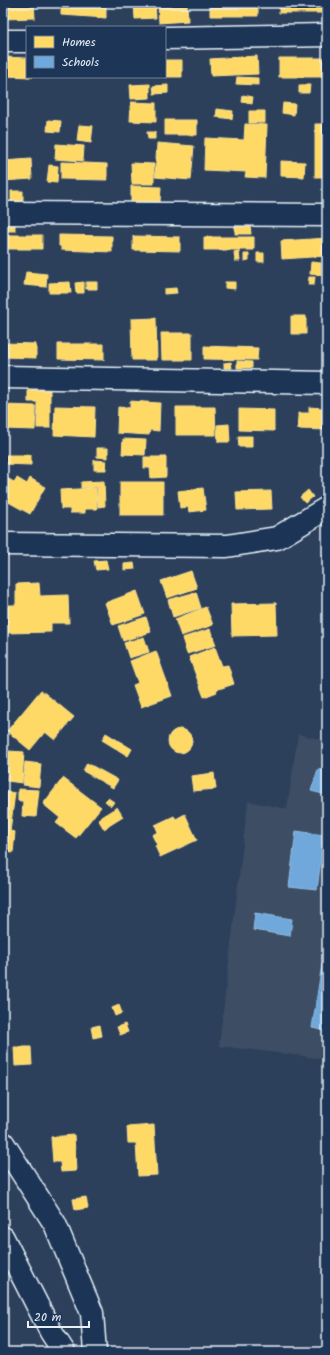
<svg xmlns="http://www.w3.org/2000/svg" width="330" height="1355" viewBox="0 0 330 1355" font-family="Kalam,sans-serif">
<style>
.built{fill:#3e4d63}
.homes{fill:#ffd966;stroke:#f8e092}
.schools{fill:#6fa8dc;stroke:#93bee4}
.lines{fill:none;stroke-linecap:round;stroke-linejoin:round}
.minor-casing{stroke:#e8f1f8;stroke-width:25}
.major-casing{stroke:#e8f1f8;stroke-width:25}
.minor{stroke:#1d3557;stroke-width:22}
.major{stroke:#1d3557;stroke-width:22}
</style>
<rect width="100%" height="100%" fill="#2c405c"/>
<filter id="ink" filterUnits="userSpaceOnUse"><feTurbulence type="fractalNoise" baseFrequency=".025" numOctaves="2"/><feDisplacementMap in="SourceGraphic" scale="8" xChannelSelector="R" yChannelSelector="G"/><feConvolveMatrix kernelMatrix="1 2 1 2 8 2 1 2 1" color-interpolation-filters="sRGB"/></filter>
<g filter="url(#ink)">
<!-- built -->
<path class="built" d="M298,734L327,741V1059L219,1046L248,801L287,809Z"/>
<!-- homes -->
<path class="homes" d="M3,3H34L35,18L3,19Z
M61,3H106V18L61,15Z
M134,3H155L156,18L135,19Z
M158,3H187L188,21L159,23Z
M210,3H258V16H210Z
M279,3H326V13H279Z
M257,56L258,74L211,76L210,59Z
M3,57L27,58V77H33L3,76Z
M279,58H327V77H279Z
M165,60H182V77H165Z
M237,77L258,78V85L236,84Z
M150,84V98L131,99L130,85Z
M168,85V93L154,94L153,86Z
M299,85H310L309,93H299Z
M243,95L253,97L252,104L242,102Z
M131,102L156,103V122L130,121Z
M283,103L295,104L294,115L282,113Z
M217,109L233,111L232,119L216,117Z
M249,111H265V123H249Z
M48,120L61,121L60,132L47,131Z
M165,120H197V135H165Z
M3,121L7,122L3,147Z
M245,124L267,125L265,178L245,177L246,172L204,170L205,138L244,140Z
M315,124H327V177H315Z
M79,125L93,126L91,143L77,141Z
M147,132H155V139H148Z
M157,143L194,146L191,180L155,177Z
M56,144L84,146L83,161L55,159Z
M31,159L32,179L3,181V161Z
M281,161L305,162L304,177L281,176Z
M61,162L107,164V180L61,179Z
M131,163L154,164V184H132Z
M49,165L58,166L57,183L47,182Z
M131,186L161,187L160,202H131Z
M11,191H23V203L11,202Z
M5,223H15V231H5Z
M250,223L251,234H235V224Z
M3,235H42V249H3Z
M59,235L112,236V252L61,250V246H59Z
M133,236L180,237V251L133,250Z
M204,237H254V250H204Z
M327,238V256L282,259L281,241Z
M239,251L240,261H235L234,252Z
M257,253H264V262H257Z
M244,254H249V260L244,261Z
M311,262L321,263V275L310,274Z
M26,272L47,274L46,287L24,285Z
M309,277H315L314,285H308Z
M70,282L71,293H49V283Z
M84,282V293H76L75,283Z
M86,282H97V289H86Z
M225,282H235V289L225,288Z
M176,288L177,293L164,294V289Z
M291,316H306V334H291Z
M156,318L157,360H132L131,319Z
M161,333H192V360H162Z
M3,343L36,344V358L3,357Z
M58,344H104V360L58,359Z
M204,346L258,348L257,360L204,359Z
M237,361L252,362V368H237Z
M231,362L232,368H224V363Z
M28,390H50V428H37V402H28Z
M130,401L160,403L159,431L150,430L149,435L117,433L118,407L130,408Z
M3,405L36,406L35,430L3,429Z
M55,406L95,407L94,437L54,435Z
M176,407H215L216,435H176Z
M309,407L322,408V414L327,415V430L298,429V413H309Z
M239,409L274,410V431L239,430Z
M229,424L230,442H218L217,425Z
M238,436H252V447H239Z
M123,439L146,440L145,455L122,454Z
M97,448H108V458L97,457Z
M4,455H31V465L4,464Z
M144,457H166V477L151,478L150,468H144Z
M94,460L106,461V470H94Z
M3,476L14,482L17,478L27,484L30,478L45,487L30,514L3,499Z
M104,481L105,506L98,507L97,487L81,488V482Z
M120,482H163V515H120Z
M96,488L97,509H85V513H70V509H61L60,490Z
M203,488L206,510L189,512L188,507L180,508L178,491Z
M308,490L313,497L305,503L300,497Z
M271,491L272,509L237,510L236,492Z
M323,554H327V586Z
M106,560L108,569L96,570L94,561Z
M134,563L135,569L124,570V564Z
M191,571L197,588L167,598L161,581Z
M39,583L40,596L68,595L69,623H51V632L7,633V605H16V584Z
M137,591L145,614L113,625L105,603Z
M196,592L201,608L173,617L168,600Z
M276,603L277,635L232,636L231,604Z
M206,607L213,625L181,636L175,619Z
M146,617L151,632L123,641L118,626Z
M210,629L216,645L187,654L182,638Z
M144,637L149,652L129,658L124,643Z
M215,647L222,666L228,665L234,684L216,690L217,692L204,697L189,657Z
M156,651L172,696L141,707L133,685L138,683L130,661Z
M41,690L74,717L55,740L45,732L30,750L7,731Z
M168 741a12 12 0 1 1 24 0a12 12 0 1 1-24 0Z
M106,733L132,749L128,756L102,740Z
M9,751L24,752L22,783L7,781Z
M25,762L41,764L39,787L23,785Z
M87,763L118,780L113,788L83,771Z
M214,773L216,789L193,791L191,776Z
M63,778L101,807L76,838L56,823L60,818L43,804Z
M18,789L39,790L36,817L22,816L23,801H18Z
M3,791L15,793L10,831L15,832L13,853L3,851Z
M108,798L114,802L111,806L105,801Z
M117,807L123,817L104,829L98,819Z
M185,814L197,840L160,857L155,846L157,845L152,835L158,832L155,825L174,816L176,819Z
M119,1005L122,1013L115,1016L112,1008Z
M125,1024L128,1032L120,1035L117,1027Z
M100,1025L102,1036L93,1038L91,1027Z
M14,1047H31L32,1065L15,1066Z
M154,1125L157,1175L138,1176L136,1143H128L127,1127Z
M74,1135L76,1171L61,1172L60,1162H53L51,1137Z
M86,1197L88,1208L75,1210L73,1199Z"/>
<!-- schools -->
<path class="schools" d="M318,769L327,771V795L311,791Z
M296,831L324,835L317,890L289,887Z
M255,913L292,919L290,936L253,930Z
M322,964L327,965V1031L312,1028Z"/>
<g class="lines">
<defs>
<path id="minor" d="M165,38L327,35
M3,41H27
M3,213L327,215
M3,377L327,383
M3,544L227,546L277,538L327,508
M3,1143L55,1224L92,1313L95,1352"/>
<path id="major" d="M3,1238L51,1332L64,1352"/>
</defs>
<!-- minor casing -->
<use href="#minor" class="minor-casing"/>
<!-- major casing -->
<use href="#major" class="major-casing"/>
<!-- minor -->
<use href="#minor" class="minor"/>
<!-- major -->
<use href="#major" class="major"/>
</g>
</g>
<!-- margin -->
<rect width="330" height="1355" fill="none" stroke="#1d3557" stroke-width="16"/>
<rect x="8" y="8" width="314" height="1339" fill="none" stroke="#e8f1f8" stroke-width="1.5" filter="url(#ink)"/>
<!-- legend -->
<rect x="26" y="26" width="140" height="52" fill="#1d3557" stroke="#6e8097"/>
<rect x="34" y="36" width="20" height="12" fill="#ffd966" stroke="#6e8097"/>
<text x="62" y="46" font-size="12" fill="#e8f1f8">Homes</text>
<rect x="34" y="56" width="20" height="12" fill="#6fa8dc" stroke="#6e8097"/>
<text x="62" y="66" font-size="12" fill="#e8f1f8">Schools</text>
<!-- scale -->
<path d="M28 1321v6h61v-6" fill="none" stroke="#e8f1f8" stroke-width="2"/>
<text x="34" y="1321" font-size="12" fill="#e8f1f8" stroke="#1d3557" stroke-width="3" paint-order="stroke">20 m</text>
</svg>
